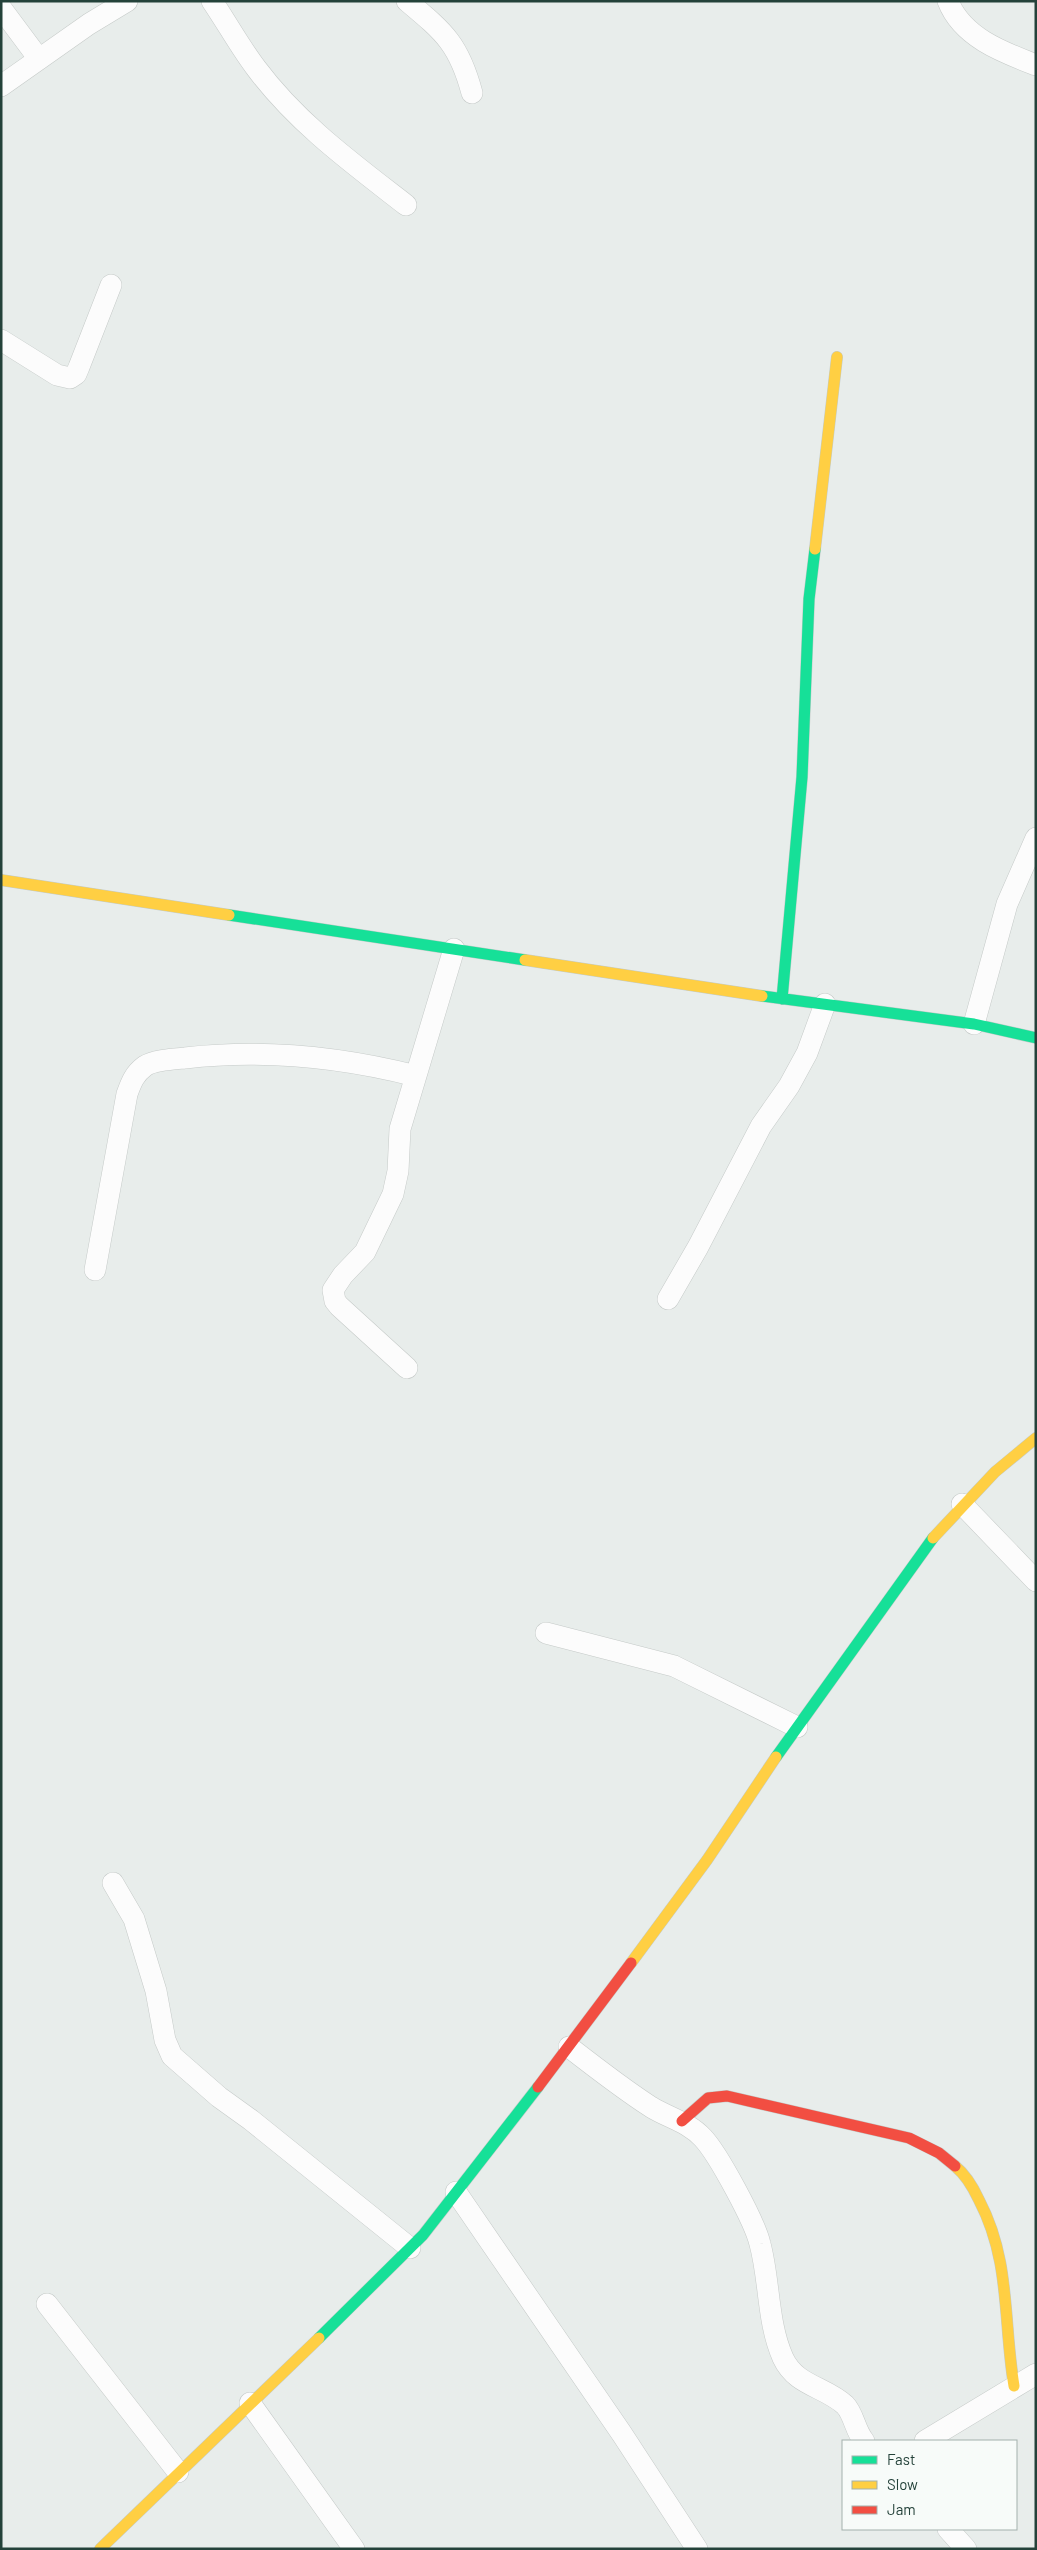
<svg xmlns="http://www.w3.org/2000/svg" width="1037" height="2550" viewBox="0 0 1037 2550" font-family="Barlow,sans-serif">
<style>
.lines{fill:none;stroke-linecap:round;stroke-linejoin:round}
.street-casing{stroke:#c5cac8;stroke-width:22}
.fast-casing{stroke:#c3cbc8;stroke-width:12}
.slow-casing{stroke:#c3cbc8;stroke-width:12}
.jam-casing{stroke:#c3cbc8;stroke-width:12}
.street{stroke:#fcfcfc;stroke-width:21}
.fast{stroke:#16e098;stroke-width:11}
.slow{stroke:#ffcf43;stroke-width:11}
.jam{stroke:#f24e42;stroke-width:11}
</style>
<rect width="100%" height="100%" fill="#e8edeb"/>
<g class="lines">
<defs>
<path id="street" d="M212,1C227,23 240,47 256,68C297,123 352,163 406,205
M407,1C444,32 459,44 472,93
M948,1C962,37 1002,52 1036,65
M1,8L39,59
M1,86L89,24L127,1
M1,340L57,375L70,378L76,374L79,367L111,285
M974,1024L1007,904L1036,838
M95,1270L127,1094C131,1083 134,1074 145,1066C154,1060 174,1059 185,1058C263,1049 341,1057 416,1076
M668,1299L698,1247L761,1126L789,1086L807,1053L825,1004
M407,1368L339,1306L335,1301L333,1290L343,1275L365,1252L393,1194L398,1171L400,1129L454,949
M962,1504L1036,1581
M546,1633L674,1666L797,1727
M113,1883L134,1919L156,1991L165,2040L172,2056L219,2097L251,2120L410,2248
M569,2047C596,2068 623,2089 651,2107C669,2118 688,2122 703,2138C718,2154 755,2222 760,2244C770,2281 767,2322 783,2358C796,2386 824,2386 845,2405C854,2414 855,2431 864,2441
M456,2192L622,2434L697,2549
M47,2304L178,2472
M250,2403L354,2549
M925,2441L1036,2374
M948,2529L966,2549"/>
<path id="fast" d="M229,915L525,960
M762,996L974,1024L1036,1038
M782,999L802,777L809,599L815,549
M776,1757L933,1538
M319,2338L423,2235L538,2087"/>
<path id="slow" d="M815,549L837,357
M1,880L229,915
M525,960L762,996
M933,1538L995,1472L1036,1438
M631,1963L707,1860L776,1757
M955,2166C966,2175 973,2187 979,2200C1011,2261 1003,2320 1014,2386
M100,2549L319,2338"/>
<path id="jam" d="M538,2087L631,1963
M682,2121L708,2098L727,2096L909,2138L939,2153L955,2166"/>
</defs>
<!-- street casing -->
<use href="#street" class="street-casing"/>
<!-- fast casing -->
<use href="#fast" class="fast-casing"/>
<!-- slow casing -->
<use href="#slow" class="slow-casing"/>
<!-- jam casing -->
<use href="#jam" class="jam-casing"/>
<!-- street -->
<use href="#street" class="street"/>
<!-- fast -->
<use href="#fast" class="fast"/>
<!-- slow -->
<use href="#slow" class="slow"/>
<!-- jam -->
<use href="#jam" class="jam"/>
</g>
<!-- border -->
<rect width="1037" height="2550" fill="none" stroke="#24423a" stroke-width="5"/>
<!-- legend -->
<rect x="842" y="2440" width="175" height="90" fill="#f7fbf9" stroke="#a3b1ad"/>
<rect x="852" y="2456" width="25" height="8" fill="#16e098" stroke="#a3b1ad"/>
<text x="887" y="2465" font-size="15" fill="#24423a">Fast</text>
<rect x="852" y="2481" width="25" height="8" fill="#ffcf43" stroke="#a3b1ad"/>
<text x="887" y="2490" font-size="15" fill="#24423a">Slow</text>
<rect x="852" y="2506" width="25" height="8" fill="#f24e42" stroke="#a3b1ad"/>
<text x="887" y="2515" font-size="15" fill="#24423a">Jam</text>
</svg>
